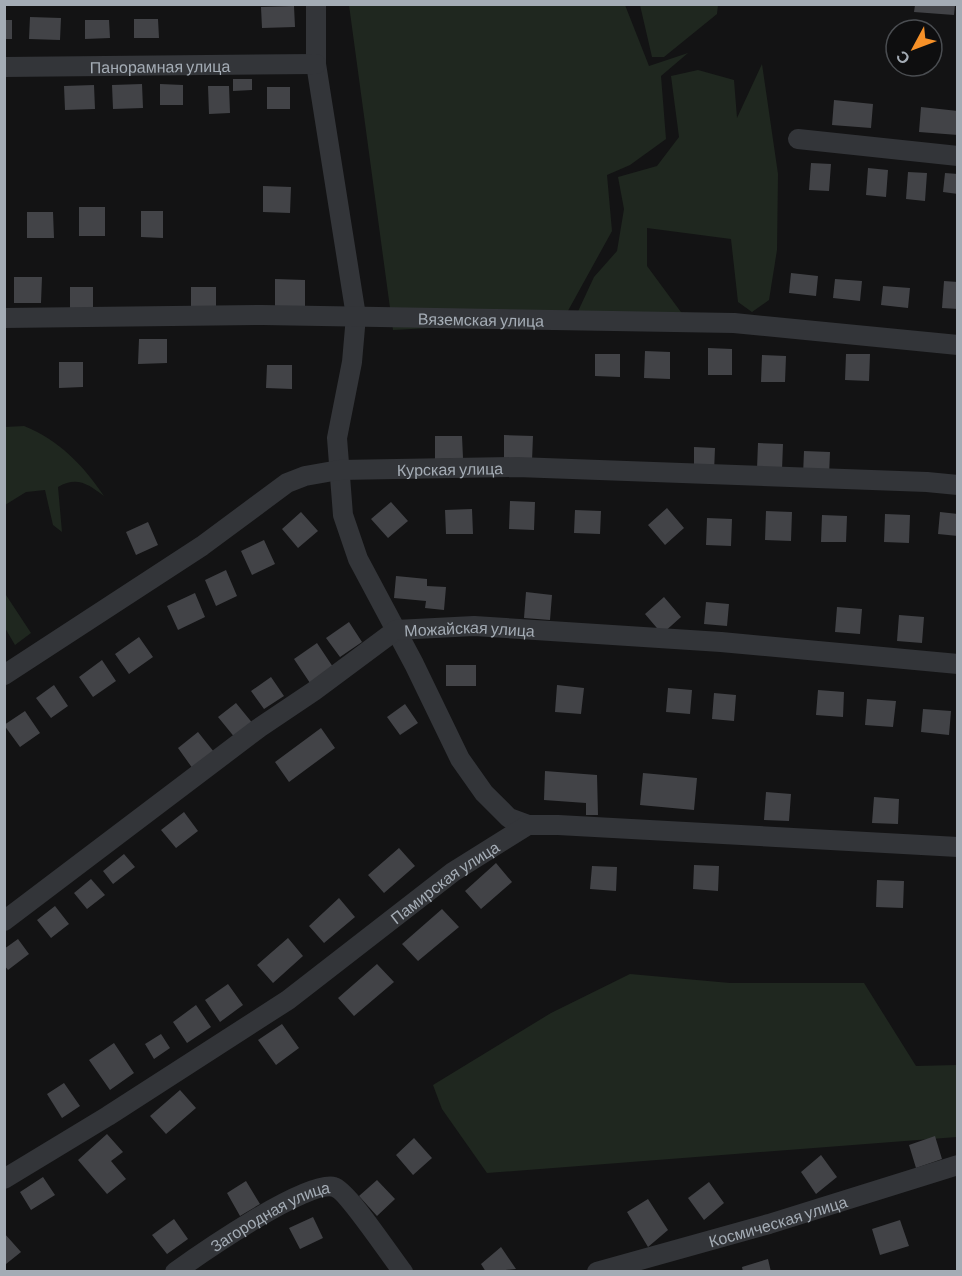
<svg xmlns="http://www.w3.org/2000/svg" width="962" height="1276" viewBox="0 0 962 1276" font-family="Barlow,sans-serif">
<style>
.green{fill:#1f271f}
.building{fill:#424347}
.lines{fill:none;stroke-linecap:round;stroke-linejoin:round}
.minor{stroke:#333539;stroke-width:20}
.labels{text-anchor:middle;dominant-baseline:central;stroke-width:5;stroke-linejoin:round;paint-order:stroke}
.street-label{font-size:16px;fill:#a4acb5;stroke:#0e0e0f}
</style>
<rect width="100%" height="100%" fill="#131314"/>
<!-- green -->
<path class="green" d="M349,5H625L649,66L688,53L661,76L666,139L630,165L607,175L612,231L564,318L543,322L393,330Z
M640,5V4L718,5L717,14L664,57H652Z
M762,64L778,174L777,250L769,300L752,312L738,302L731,239L647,228V266L689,323L574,320L594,277L617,251L624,209L618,177L657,166L679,137L671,76L698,70L734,80L737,118Z
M24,426C59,440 83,465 104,496C88,484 77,476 58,487L62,532L53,525L45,490L26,492L5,505V427Z
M4,592L31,633L15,645L5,628Z
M630,974L730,983H864L916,1066L957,1065V1137L487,1173L442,1109L433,1085L551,1013Z"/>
<!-- building -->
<path class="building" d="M915,5H955L954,15L914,12Z
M294,6L295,27L262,28L261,7Z
M30,17L61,18L60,40L29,39Z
M134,19H158L159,38H134Z
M4,20H12V39H4Z
M85,20H109L110,38L85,39Z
M233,79H252V90L233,91Z
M142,84L143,108L113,109L112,85Z
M160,84L183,85V105H160Z
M94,85L95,109L65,110L64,86Z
M208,86H229L230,113L209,114Z
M267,87H290V109H267Z
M834,100L873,104L871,128L832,125Z
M921,107L958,111V135L919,132Z
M811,163L831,164L829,191L809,190Z
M868,168L888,170L886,197L866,195Z
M908,172L927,173L925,201L906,199Z
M945,173L958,174V194L943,192Z
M263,186L291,187L290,213L263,212Z
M79,207H105V236H79Z
M141,211H163V238L141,237Z
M27,212H53L54,238H27Z
M791,273L818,276L816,296L789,293Z
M14,277H42L41,303H14Z
M275,279L305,280V306H275Z
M835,279L862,281L860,301L833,298Z
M944,281L958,282V309L942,308Z
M883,286L910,288L908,308L881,305Z
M70,287H93V311H70Z
M191,287H216V313H191Z
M139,339H167V363L138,364Z
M708,348L732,349V375H708Z
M645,351L670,352V379L644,378Z
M595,354H620V377L595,376Z
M846,354H870L869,381L845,380Z
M762,355L786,356L785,382H761Z
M59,362H83V387L59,388Z
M267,365H292V389L266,388Z
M504,435L533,436L532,461L504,459Z
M435,436H462L463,458L435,459Z
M758,443L783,444L782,470L757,469Z
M694,447L715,448L714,472H694Z
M804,451L830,452L829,476L803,475Z
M510,501L535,502L534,530L509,529Z
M391,502L408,521L388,538L371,519Z
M667,508L684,528L665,545L648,525Z
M472,509L473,534H446L445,510Z
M575,510L601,511L600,534L574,533Z
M766,511L792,512L791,541L765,540Z
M301,512L318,531L298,548L282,529Z
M940,512L958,514V536L938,534Z
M885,514L910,515L909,543L884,542Z
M822,515L847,516L846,542H821Z
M707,518L732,519L731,546L706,545Z
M148,522L158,545L136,555L126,532Z
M264,540L275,564L252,575L241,551Z
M226,570L237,596L216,606L205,580Z
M396,576L427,579V586L446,587L444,610L425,608L426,601L394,598Z
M526,592L552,595L550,620L524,618Z
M195,593L205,617L178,630L167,606Z
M664,597L681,617L662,634L645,614Z
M706,602L729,604L727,626L704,624Z
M837,607L862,609L860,634L835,632Z
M899,615L924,617L922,643L897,641Z
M349,622L362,642L340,657L326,638Z
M139,637L153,657L129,674L115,654Z
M317,643L333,667L310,683L294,659Z
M102,660L116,681L93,697L79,677Z
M446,665H476V686H446Z
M271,677L284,696L264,709L251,691Z
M54,685L68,706L51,718L36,698Z
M557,685L584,688L581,714L555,712Z
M668,688L692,690L690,714L666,712Z
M818,690L844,692L843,717L816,715Z
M714,693L736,695L734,721L712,719Z
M867,699L896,701L893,727L865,725Z
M236,703L254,725L236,739L218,717Z
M405,704L418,723L400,735L387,717Z
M923,709L951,711L949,735L921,732Z
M25,711L40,733L20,747L4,725Z
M321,728L335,748L289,782L275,762Z
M198,732L214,752L193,769L178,748Z
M545,771L597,775L598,815H586V803L544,800Z
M643,773L697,778L694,810L640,805Z
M766,792L791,794L789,821L764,820Z
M874,797L899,799L898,824L872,823Z
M184,812L198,831L176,848L161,830Z
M399,848L415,866L384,893L368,875Z
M124,854L135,867L113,884L103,871Z
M496,863L512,882L481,909L465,891Z
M694,865L719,866L718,891L693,889Z
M592,866L617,867L616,891L590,889Z
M91,879L105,895L87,909L74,893Z
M877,880L904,881L903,908L876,907Z
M339,898L355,917L324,943L309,926Z
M55,906L69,924L51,938L37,920Z
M442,909L459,927L418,961L402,944Z
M288,938L303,956L273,983L257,965Z
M18,939L29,954L8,970L4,965V949Z
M377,964L394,982L354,1016L338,998Z
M228,984L243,1005L220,1022L205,1000Z
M196,1005L211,1027L187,1043L173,1022Z
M282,1024L299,1048L276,1065L258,1040Z
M161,1034L170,1048L154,1059L145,1044Z
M114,1043L134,1073L110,1090L89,1060Z
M64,1083L80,1106L62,1118L47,1094Z
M180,1090L196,1108L166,1134L150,1116Z
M107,1134L123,1152L111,1161L126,1179L107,1194L78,1160Z
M935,1136L942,1159L916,1168L909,1145Z
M414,1138L432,1158L413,1175L396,1155Z
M821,1155L837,1177L816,1194L801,1172Z
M43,1177L55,1195L31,1210L20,1192Z
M377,1180L395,1199L377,1216L359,1196Z
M246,1181L260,1204L240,1216L227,1193Z
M709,1182L724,1203L704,1220L688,1198Z
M648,1199L668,1230L648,1247L627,1212Z
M313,1217L323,1238L300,1249L289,1228Z
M174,1219L188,1239L167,1254L152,1235Z
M900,1220L909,1246L880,1255L872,1229Z
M4,1233L21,1252L6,1264L4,1262Z
M501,1247L516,1269L486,1272L481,1264Z
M768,1259L771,1272H743L742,1267Z"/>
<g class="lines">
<!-- minor -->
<g class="minor">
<path d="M316,4V64L356,316L352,362L337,438L343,515L358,559L414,664L460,759L484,793L509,818L528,825"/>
<path id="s1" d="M4,67L316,64"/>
<path d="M798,139L958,156"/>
<path id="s2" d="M4,318L263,315L734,323L958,345"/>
<path id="s3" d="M4,675L202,546L287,483L305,476L339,470L517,467L927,482L958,485"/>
<path id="s4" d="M4,921L259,728L314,691L396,630L474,626L721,642L958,664"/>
<path id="s5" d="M4,1179L108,1116L288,1000L453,872L528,825H558L958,847"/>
<path id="s6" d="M175,1272C200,1254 308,1179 334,1187C347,1190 391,1257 403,1272"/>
<path id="s7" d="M597,1272L769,1224L958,1165"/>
</g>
</g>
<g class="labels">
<!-- street labels -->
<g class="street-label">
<text stroke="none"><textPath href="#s1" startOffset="156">Панорамная улица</textPath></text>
<text stroke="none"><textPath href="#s2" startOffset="477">Вяземская улица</textPath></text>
<text stroke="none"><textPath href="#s3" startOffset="507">Курская улица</textPath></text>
<text stroke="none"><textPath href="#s4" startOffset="562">Можайская улица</textPath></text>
<text stroke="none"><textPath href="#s5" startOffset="532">Памирская улица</textPath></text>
<text stroke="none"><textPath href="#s6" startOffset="111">Загородная улица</textPath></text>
<text stroke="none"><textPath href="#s7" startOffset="188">Космическая улица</textPath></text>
</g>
</g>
<!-- border -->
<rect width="962" height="1276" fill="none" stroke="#a4acb5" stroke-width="12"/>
<!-- north arrow -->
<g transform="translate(914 48) rotate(229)"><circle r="28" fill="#0e0e0f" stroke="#4a4d51" stroke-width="1.5"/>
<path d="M0-4.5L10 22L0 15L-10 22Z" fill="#f79128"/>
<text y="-9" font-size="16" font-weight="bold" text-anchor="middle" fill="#a4acb5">С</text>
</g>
</svg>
